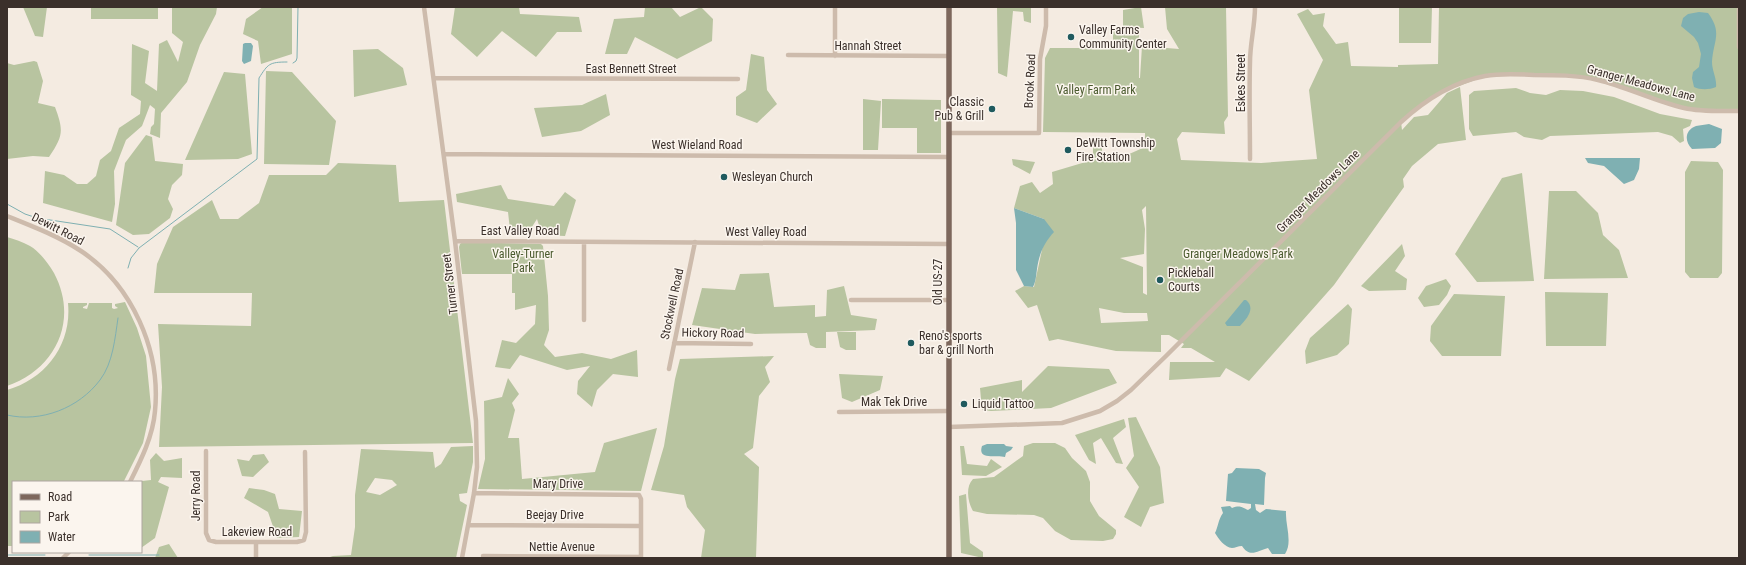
<svg xmlns="http://www.w3.org/2000/svg" width="1746" height="565" viewBox="0 0 1746 565" font-family="'Roboto Condensed',sans-serif">
<style>
.green{fill:#b8c4a0;fill-rule:evenodd}
.water{fill:#7fb0b2}
.lines{fill:none;stroke-linecap:round;stroke-linejoin:round}
.stream{stroke:#7fb0b2;stroke-width:1}
.minor{stroke:#cdbbac;stroke-width:4.5}
.major{stroke:#7d675c;stroke-width:5.5}
.poi-dot{fill:#1f5a5e;stroke:#fbf5ee;stroke-width:1.5}
.labels{text-anchor:middle;dominant-baseline:central;stroke-width:3;stroke-linejoin:round;paint-order:stroke}
.poi-label{font-size:12px;fill:#3b302b;stroke:#fbf5ee;text-anchor:start}
.street-label{font-size:12px;fill:#3b302b;stroke:#fbf5ee}
.park-label{font-size:12px;fill:#4a5a2e;stroke:#fbf5ee}
</style>
<rect width="100%" height="100%" fill="#f4ebe1"/>
<!-- green -->
<path class="green" d="M23,7H47L43,37L35,36Z
M91,7H158V19H91Z
M172,7H217L216,14L200,45L187,82L161,113L160,138L150,134L151,127L154,124L155,109L150,105L142,126L126,140L114,171L115,204L112,222L43,203L45,171L64,175L77,184H87L96,176L100,160L111,151L119,128L140,114L141,101L131,95L132,44L149,51L145,83L157,91L159,44L167,40L178,62L183,42L172,33Z
M263,7H292V54L261,64L258,41L243,34L246,19Z
M455,7H519L520,14L579,17L582,32H557L536,57L502,31L477,57L451,34Z
M645,7H671L680,17L701,7L713,19L712,41L677,59L635,37L627,54H605L614,19L644,17Z
M997,7H1031V23L1024,21L1023,12L1013,11L1007,77L998,73Z
M1141,7L1144,28L1123,27V10Z
M1165,7H1226L1228,116L1224,122L1225,134L1182,132L1177,139L1181,160L1261,163L1317,159L1309,90L1323,60L1297,14L1308,9L1313,15L1325,13L1323,26L1336,44L1348,42L1351,66L1398,67V65L1438,64L1439,7H1739V111L1686,108L1608,83L1568,75L1486,76L1437,94L1401,122L1402,130L1414,117L1428,115L1447,93L1460,87L1466,140L1438,144L1412,166L1403,179L1404,187L1334,285L1249,381L1226,368L1220,377L1169,380L1170,362H1215L1191,348H1181L1184,344L1169,335H1161V352L1116,351L1058,339L1049,341L1037,305L1028,308L1015,291L1024,286L1034,287L1043,245L1044,219L1014,208L1020,186L1032,182L1040,193L1053,184L1052,172L1099,158H1093V144H1102V158L1112,155L1118,159L1145,147V133L1043,132L1045,58L1050,48H1113V31H1139V78H1140L1142,46L1179,49L1167,29ZM1146,206L1147,295L1143,293V267L1120,258L1144,254L1145,229L1142,210ZM1099,308L1124,313H1147L1148,321L1101,323Z
M1399,7H1432L1431,43H1399Z
M378,49L403,68L407,85L354,97L353,50Z
M751,54L764,57L767,90L777,104L757,123L736,115V97L746,90Z
M34,61L37,62L43,81L38,103L55,107C64,131 63,136 49,157L33,156L7,159V63L14,65Z
M266,71L292,72L336,121L329,165L264,164Z
M224,72L245,74L252,154L238,159L185,160Z
M1516,88L1530,93L1546,95L1560,90L1583,91L1614,97L1660,114L1692,120L1690,126L1683,129L1684,141L1680,143L1672,136L1658,132L1550,136L1542,140L1524,137L1516,132L1473,136L1469,129V95L1474,91Z
M606,94L610,115L581,131L542,137L534,108L582,105Z
M863,99L881,101L878,150H863Z
M882,99L941,100V153H917V128H882Z
M146,135L152,137L155,161L183,164L182,175L172,185L168,199L173,209L170,218L149,234L133,235L116,225L125,163Z
M1012,159L1035,162L1030,174L1013,165Z
M1691,161L1718,162L1723,170L1722,273L1718,278H1690L1685,272V172Z
M338,163L396,165L399,202L444,200L473,443L159,447L162,387L158,324L251,326L252,293H154L157,264L173,227L212,200L220,219H238L259,203L269,175H326Z
M1522,173L1534,281L1477,282L1455,254L1502,178Z
M501,185L508,199L554,206L565,192L576,200L565,236L542,235L537,219L528,233L510,230L508,212L457,202L456,194Z
M1549,191H1576L1598,213L1603,235L1619,250L1628,278L1544,279Z
M7,237C14,239 23,242 30,246C40,252 48,263 54,273C79,320 56,369 7,386Z
M463,242L541,244L543,246L548,296L549,330L544,345L555,357L582,353L611,359L637,350L638,377L613,374L597,390L592,407L577,394L578,381L590,366L567,370L520,355L510,369L495,367L502,340L516,343L535,324L536,305L515,310V293H512V274H462L459,247L460,244Z
M1402,244L1405,256L1395,271L1407,279L1406,290L1369,291L1361,286Z
M769,273L774,307L815,305V317L826,316L827,290L844,286L851,315L877,319L875,330L826,332V348H816L810,345L807,333L755,334L692,325L702,288L735,290L740,274Z
M1446,279L1451,286L1447,295L1439,305L1424,307L1418,298L1426,286Z
M1545,292L1608,293L1606,346H1546Z
M1454,294L1505,296L1501,356H1442L1430,341L1431,326Z
M125,302L137,328L146,356L151,407L143,443L124,481L13,482V546H7V390C46,379 72,344 68,303H87V305L83,307V308L87,309L89,303H112V308L114,309L118,308L115,306V304Z
M1348,304L1352,309L1349,344L1337,355L1306,364L1305,351L1310,338Z
M837,332H856V350H846L840,347Z
M774,356L765,367L770,382L759,396L753,448L744,454L759,467L756,558H701L705,530L687,507L684,495L651,490L664,446L675,379L680,359Z
M1048,366L1109,369L1117,383L1051,408L991,411L982,410L980,388L1022,380V392Z
M839,374L883,376L880,390L852,402L842,398Z
M508,378L519,394L512,403L515,410L508,438H519L522,479L595,472L604,443L657,428L641,491L478,489L485,459L484,401L502,397Z
M1136,417L1160,467L1164,503L1150,507L1141,527L1124,517L1139,487L1126,468L1134,456L1128,418Z
M1124,419L1126,427L1113,438L1123,464L1116,463L1101,438L1093,443L1096,464L1089,460L1075,435Z
M1033,443H1055L1065,448L1072,458L1086,471L1090,482V501L1099,516L1116,530V534L1113,539L1103,541L1071,540L1055,531L1043,518L1034,515L987,514L973,511C968,503 965,487 973,479L994,477L1023,456L1024,446Z
M473,446V462L467,493L459,494L460,501L467,505L456,558H327L333,556L351,555L355,527V495L361,449L433,452L435,468L441,464L451,447ZM375,478L392,480L397,485L380,495L366,492Z
M960,446H964L967,464L987,466L991,459L1002,467L986,476L962,475Z
M156,453L164,461L182,458V478L161,477L158,482L169,487L155,538L141,548V482L142,481L151,480L150,460Z
M264,454L269,462L253,477L242,476L237,459L249,461L253,455Z
M249,488L264,490L275,494L279,509L302,511L299,537L277,538L268,512L244,498Z
M966,494L970,543L983,552V558L961,553L959,496Z
M169,544L178,558H155L159,547Z"/>
<!-- water -->
<path class="water" d="M1699,12L1708,13C1723,33 1713,41 1712,62C1712,71 1717,78 1716,87C1709,90 1700,90 1694,87L1692,78L1693,72L1699,67L1701,54L1698,43L1694,37L1681,26L1683,18L1688,14Z
M245,43H251L253,46L251,61L244,64L242,61L243,44Z
M1709,124L1722,129L1721,143L1715,148L1692,149C1684,141 1685,130 1696,126C1700,125 1705,125 1709,124Z
M1585,158H1640L1639,169L1634,180L1624,184L1604,166L1588,163Z
M1014,208L1044,219L1054,232C1044,243 1039,254 1037,269C1036,276 1036,281 1033,287L1024,286L1016,270V223Z
M1244,300H1246C1256,308 1247,319 1240,326H1227L1225,323Z
M987,444H1004L1006,446L1013,447L1011,450L1006,453L1005,457C997,454 977,461 982,446Z
M1236,468L1259,469L1266,473L1265,478L1264,505L1255,504L1256,510L1260,513L1266,509L1286,511C1285,525 1293,542 1285,554H1272L1268,548C1257,551 1250,558 1242,546C1238,546 1235,548 1232,548C1225,548 1218,538 1215,533C1218,527 1218,520 1223,513L1221,507L1230,506L1232,508C1240,505 1241,507 1248,510L1251,508V504L1226,501L1228,474L1232,473Z"/>
<g class="lines">
<!-- stream -->
<path class="stream" d="M293,63L296,61L297,58L298,7
M7,204L25,214L37,218L110,229L138,247
M128,268L131,258L139,248L257,159L259,78C268,64 269,62 287,62
M7,415C41,423 79,408 100,380C113,363 115,338 118,318
M7,555H45
M89,555H159"/>
<!-- minor -->
<path class="minor" d="M424,7L455,241L476,421L477,467L474,493L462,558
M835,7V56
M1739,7V47
M788,55L949,56
M434,78L738,79
M949,133H1039L1040,59L1046,26V7
M444,154L949,157
M1250,159C1250,127 1249,95 1250,62C1250,43 1255,26 1255,7
M7,216C32,226 58,236 81,251C132,285 161,350 155,411C153,436 141,460 130,482
M455,241L949,244
M584,242V320
M851,300H949
M674,343L751,344
M669,369L695,242
M839,412L949,411
M949,427L1062,423L1100,411L1117,401L1131,390L1166,356L1401,122C1425,100 1453,82 1485,76C1501,73 1518,74 1534,75C1555,75 1577,75 1598,80C1627,87 1654,101 1684,108C1701,112 1722,111 1739,111
M206,451V533L209,540L216,542H297L304,540L306,532L305,452
M474,493L639,495L641,499V558
M468,525L641,526
M256,542V558
M483,556L641,557
M63,558L69,552"/>
<!-- major -->
<path class="major" d="M949,7V558"/>
</g>
<!-- markers -->
<g class="poi-dot">
<circle cx="1071" cy="37" r="4"/>
<circle cx="992" cy="109" r="4"/>
<circle cx="1068" cy="150" r="4"/>
<circle cx="724" cy="177" r="4"/>
<circle cx="1160" cy="280" r="4"/>
<circle cx="911" cy="343" r="4"/>
<circle cx="964" cy="404" r="4"/>
</g>
<g class="labels">
<!-- poi labels -->
<g class="poi-label">
<text x="1079" y="30">Valley Farms<tspan x="1079" dy="14">Community Center</tspan></text>
<text x="984" y="102" text-anchor="end">Classic<tspan x="984" dy="14">Pub &amp; Grill</tspan></text>
<text x="1076" y="143">DeWitt Township<tspan x="1076" dy="14">Fire Station</tspan></text>
<text x="732" y="177">Wesleyan Church</text>
<text x="1168" y="273">Pickleball<tspan x="1168" dy="14">Courts</tspan></text>
<text x="919" y="336">Reno's sports<tspan x="919" dy="14">bar &amp; grill North</tspan></text>
<text x="972" y="404">Liquid Tattoo</text>
</g>
<!-- street labels -->
<g class="street-label">
<text x="868" y="46">Hannah Street</text>
<text x="631" y="69">East Bennett Street</text>
<text transform="translate(1030 81) rotate(-87)">Brook Road</text>
<text transform="translate(1241 83) rotate(-90)">Eskes Street</text>
<text transform="translate(1641 83) rotate(15)">Granger Meadows Lane</text>
<text x="697" y="145">West Wieland Road</text>
<text transform="translate(1318 191) rotate(-45)">Granger Meadows Lane</text>
<text transform="translate(58 229) rotate(27)">Dewitt Road</text>
<text x="520" y="231">East Valley Road</text>
<text x="766" y="232">West Valley Road</text>
<text transform="translate(938 282) rotate(-90)">Old US-27</text>
<text transform="translate(450 284) rotate(-97)">Turner Street</text>
<text transform="translate(672 304) rotate(-78)">Stockwell Road</text>
<text transform="translate(713 333) rotate(1)">Hickory Road</text>
<text x="894" y="402">Mak Tek Drive</text>
<text x="558" y="484">Mary Drive</text>
<text transform="translate(196 496) rotate(-90)">Jerry Road</text>
<text x="555" y="515">Beejay Drive</text>
<text x="257" y="532">Lakeview Road</text>
<text x="562" y="547">Nettie Avenue</text>
</g>
<!-- park labels -->
<g class="park-label">
<text x="1096" y="90">Valley Farm Park</text>
<text x="523" y="254">Valley-Turner<tspan x="523" dy="14">Park</tspan></text>
<text x="1238" y="254">Granger Meadows Park</text>
</g>
</g>
<!-- border -->
<rect width="1746" height="565" fill="none" stroke="#3b302b" stroke-width="16"/>
<!-- legend -->
<rect x="12" y="481" width="130" height="72" fill="#fbf5ee" stroke="#aea6a0"/>
<rect x="20" y="494" width="20" height="6" fill="#7d675c" stroke="#aea6a0"/>
<text x="48" y="501" font-size="12" fill="#3b302b">Road</text>
<rect x="20" y="511" width="20" height="12" fill="#b8c4a0" stroke="#aea6a0"/>
<text x="48" y="521" font-size="12" fill="#3b302b">Park</text>
<rect x="20" y="531" width="20" height="12" fill="#7fb0b2" stroke="#aea6a0"/>
<text x="48" y="541" font-size="12" fill="#3b302b">Water</text>
</svg>
